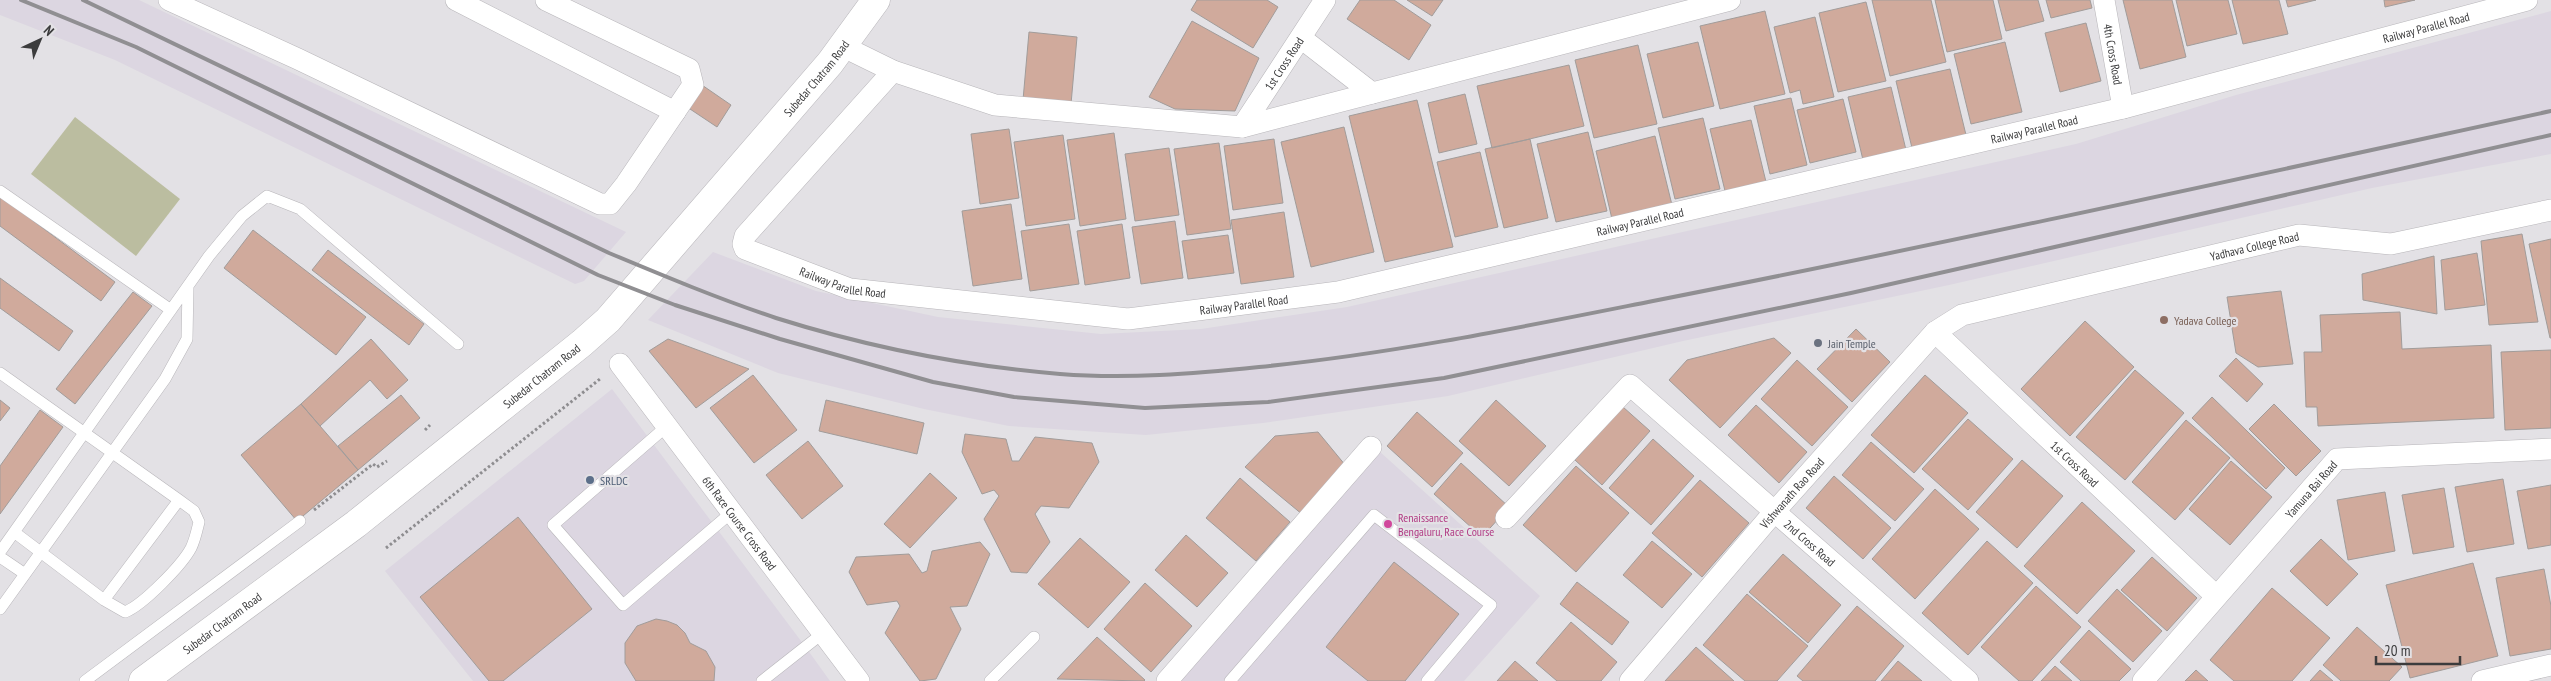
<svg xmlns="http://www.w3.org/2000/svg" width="2551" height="681" viewBox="0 0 2551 681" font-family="'PT Sans Narrow',sans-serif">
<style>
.built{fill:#dcd6e1}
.green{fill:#bbbda0}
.building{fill:#d0aa9c;stroke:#a19c9a}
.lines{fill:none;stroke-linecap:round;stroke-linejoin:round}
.service-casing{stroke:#b8b6ba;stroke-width:12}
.minor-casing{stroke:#b8b6ba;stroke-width:22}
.secondary-casing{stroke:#b8b6ba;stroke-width:29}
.path{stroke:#8e8d90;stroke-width:3;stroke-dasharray:2.5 2.5;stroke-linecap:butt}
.service{stroke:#fff;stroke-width:11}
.minor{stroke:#fff;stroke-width:21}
.secondary{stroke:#fff;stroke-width:28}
.rail{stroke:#908f92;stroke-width:4}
.education-dot{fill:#8d6e63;stroke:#e3e1e5;stroke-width:2}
.worship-dot{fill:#6b7280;stroke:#e3e1e5;stroke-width:2}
.service-dot{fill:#5c6f8a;stroke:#e3e1e5;stroke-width:2}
.hotel-dot{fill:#d1479c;stroke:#e3e1e5;stroke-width:2}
.labels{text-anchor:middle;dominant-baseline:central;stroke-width:4.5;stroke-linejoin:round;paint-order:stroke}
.street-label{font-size:12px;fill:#3c3c3d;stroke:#e3e1e5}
.education-label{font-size:12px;fill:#785e54;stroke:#e3e1e5;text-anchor:start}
.worship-label{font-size:12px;fill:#5b616d;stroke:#e3e1e5;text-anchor:start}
.service-label{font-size:12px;fill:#4e5e75;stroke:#e3e1e5;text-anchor:start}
.hotel-label{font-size:12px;fill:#b23c85;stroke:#e3e1e5;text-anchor:start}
</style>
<rect width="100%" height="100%" fill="#e3e1e5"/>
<!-- built -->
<path class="built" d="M0,0H139L626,232L584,281L575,284L115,60L0,15Z
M2551,11V154L2372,188L1949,285L1683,341L1448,396L1263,423L1146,435L1009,426L924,409L778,373L648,320L713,252L816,291L938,317L1101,334L1201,329L1347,307L2076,144L2236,95Z
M612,389L807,649L830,681H473L385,571Z
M1379,451L1540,596L1464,681H1178Z"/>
<!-- green -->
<path class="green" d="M75,117L180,199L136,256L31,174Z"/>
<!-- building -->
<path class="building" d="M1197,0H1267L1278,7L1253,48L1191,10Z
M1360,0H1394L1431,25L1409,60L1347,19Z
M1407,0H1443L1432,16Z
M1872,0H1931L1946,62L1890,76Z
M1935,0H1993L2002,39L1947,52Z
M1998,0H2038L2044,21L2006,31Z
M2046,0H2090L2092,8L2051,18Z
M2123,0H2172L2186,57L2140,69Z
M2176,0H2228L2237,34L2187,46Z
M2232,0H2279L2288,34L2243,44Z
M2286,0H2316L2288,7Z
M2384,0H2415L2385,7Z
M1866,2L1886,81L1838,92L1819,13Z
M1765,11L1785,94L1720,109L1700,26Z
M1815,17L1834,97L1803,104L1800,90L1790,93L1774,27Z
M1192,21L1259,58L1235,111L1175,109L1149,97Z
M2086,23L2101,81L2060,92L2045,33Z
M1029,32L1077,37L1071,104L1023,100Z
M1698,42L1714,106L1663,118L1647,54Z
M2005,42L2022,112L1971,124L1954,54Z
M1638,45L1657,124L1594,138L1575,60Z
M1569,65L1584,126L1492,148L1477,86Z
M1950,69L1966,135L1912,148L1896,81Z
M699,83L731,105L717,127L684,105Z
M1891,87L1906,150L1863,160L1848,97Z
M1465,94L1477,144L1439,153L1428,103Z
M1791,98L1807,165L1770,174L1754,106Z
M1843,99L1856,152L1810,163L1797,110Z
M1417,100L1453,247L1385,262L1349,116Z
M1703,118L1720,189L1675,199L1658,128Z
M1751,120L1767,186L1726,195L1710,129Z
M1344,127L1374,252L1311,267L1281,142Z
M1009,129L1019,198L980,204L971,134Z
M1588,132L1607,211L1556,222L1537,144Z
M1114,133L1126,219L1080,226L1067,140Z
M1063,135L1075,219L1026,226L1014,142Z
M1655,136L1672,205L1612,219L1596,151Z
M1274,139L1283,203L1233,210L1224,146Z
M1530,139L1548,218L1504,228L1485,149Z
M1219,143L1231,229L1187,235L1174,149Z
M1169,148L1179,215L1135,221L1125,154Z
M1480,152L1498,227L1455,237L1437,162Z
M0,196L115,282L101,301L0,226Z
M1011,204L1022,279L973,286L962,211Z
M1284,212L1294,277L1241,284L1231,220Z
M1175,221L1183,278L1141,284L1132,227Z
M1069,224L1079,284L1030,291L1021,231Z
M1122,224L1130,278L1085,285L1077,231Z
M253,230L366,317L336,355L224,268Z
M2522,234L2538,322L2489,325L2481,241Z
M1228,235L1234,273L1188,279L1182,241Z
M2551,239V338H2550L2529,244Z
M328,250L424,324L409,345L312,270Z
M2477,253L2485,305L2445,310L2441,260Z
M2434,256L2437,314L2363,300L2362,274Z
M0,278L73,331L59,351L0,308Z
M2281,291L2293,364L2258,367L2236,353L2227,297Z
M133,292L152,306L75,404L56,389Z
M2400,312L2402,349L2491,345L2494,418L2318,426L2317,407H2306L2304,352H2322L2320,315Z
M2085,321L2134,367L2070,436L2021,389Z
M1856,329L1890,362L1852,402L1817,369Z
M1774,338L1791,353L1720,428L1669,380L1687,360Z
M371,339L408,380L387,399L370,380L320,426L301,404Z
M668,339L749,369L696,408L649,351Z
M2551,350V428L2505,430L2501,352Z
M2236,358L2263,384L2247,402L2219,376Z
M1797,360L1848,407L1812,446L1761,399Z
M2135,370L2184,413L2125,480L2076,437Z
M753,375L797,430L754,463L710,408Z
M1925,375L1968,413L1914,473L1871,435Z
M401,395L420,418L358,470L338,446Z
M2212,397L2285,468L2266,489L2192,418Z
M0,400L10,408L0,421Z
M826,400L924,423L917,454L819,431Z
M1496,400L1546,446L1509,486L1459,441Z
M301,404L358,470L297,521L241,455Z
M2274,404L2321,451L2296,476L2249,429Z
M1756,405L1807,452L1779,483L1728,435Z
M1623,407L1650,431L1602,485L1575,460Z
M40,410L63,427L0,514V466Z
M1417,412L1463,453L1432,487L1387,446Z
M1968,419L2013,459L1968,510L1922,469Z
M2186,420L2230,458L2175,520L2132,482Z
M1318,432L1346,466L1303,515L1245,467L1275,436Z
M965,434L1006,439L1012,461H1019L1035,437L1092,443L1099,462L1069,508L1041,506L1035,514L1050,542L1027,573L1011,572L984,519L999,496L994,490L982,494L962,452Z
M1653,439L1694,476L1651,525L1609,488Z
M808,441L843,486L802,519L766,475Z
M1871,442L1924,489L1895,521L1842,475Z
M2022,460L2063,496L2017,548L1976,512Z
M2231,461L2272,497L2230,545L2189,509Z
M1461,463L1509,507L1482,537L1434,494Z
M1576,466L1629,513L1576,572L1523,525Z
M930,473L957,498L910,548L884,524Z
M1834,476L1891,528L1863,559L1806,508Z
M1240,478L1290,522L1256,561L1206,518Z
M2503,479L2514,544L2467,552L2455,487Z
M1700,480L1749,523L1702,577L1652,533Z
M2551,485V545L2528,549L2517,491Z
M2444,488L2454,547L2413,554L2402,495Z
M1935,489L1979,529L1915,599L1872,559Z
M2385,492L2395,551L2348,560L2337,500Z
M2082,502L2135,551L2077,614L2024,566Z
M518,517L592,609L503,681H489L420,597Z
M1186,535L1228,573L1197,607L1155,570Z
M1080,538L1130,582L1088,628L1038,584Z
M2321,539L2358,574L2327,606L2290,571Z
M1652,541L1692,574L1662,608L1623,575Z
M1987,541L2033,583L1968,655L1922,613Z
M980,542L990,554L967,606L950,607L961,629L936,679L920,681L885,633L900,606L897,601L867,605L849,572L856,557L909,554L922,573L927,571L932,551Z
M1783,554L1841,605L1808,643L1749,592Z
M2152,557L2197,598L2167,631L2121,590Z
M1394,562L1459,614L1405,681H1368L1326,647Z
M2473,563L2498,656L2410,678L2386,585Z
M2544,569L2551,606V649L2510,656L2496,578Z
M1577,582L1629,622L1612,645L1560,604Z
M1145,583L1192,626L1151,672L1104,629Z
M2036,586L2081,627L2032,681H2019L1981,647Z
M2272,588L2330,638L2292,681H2234L2210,660Z
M2117,589L2162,631L2133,662L2088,621Z
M1747,594L1808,646L1777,681H1745L1703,645Z
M1857,606L1904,646L1875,681H1803L1797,676Z
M656,619L667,621L677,625L685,633L690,643L706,651L715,667L714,681H636L625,663V643L637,626Z
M1571,622L1617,662L1601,681H1557L1536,663Z
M2357,627L2402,667L2389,681H2341L2323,665Z
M2089,630L2131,669L2119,681H2081L2060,662Z
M1097,637L1145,680L1144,681L1057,679Z
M1696,647L1734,681H1665Z
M1515,661L1538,681H1497Z
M1898,661L1922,681H1881Z
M2055,666L2072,681H2041Z
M2196,670L2208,681H2185Z
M2320,670L2333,681H2310Z"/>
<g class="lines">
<defs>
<path id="service" d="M0,191L171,310
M0,373L179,500L194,511L199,522C197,530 195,540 191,548C182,565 143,605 125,612L104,600L14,532
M667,426L553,525L623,605L732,512
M0,552L209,256L242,216L267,196L300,209L458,344
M0,557L25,574
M104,600L179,500
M0,609L165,379L187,339L188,286
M85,681L300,521
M762,681L823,633
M990,681L1034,637
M1230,681L1374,515L1491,605L1427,681"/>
<g id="minor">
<path d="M169,0L298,59L600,204H610L626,184L693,85L689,69L546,0"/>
<path d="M456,0L675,112"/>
<path id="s1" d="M2104,0L2123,108"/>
<path d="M1301,38L1372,93"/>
<path d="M842,46L893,71L995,105L1242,127L1730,0"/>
<path id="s2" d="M893,71L745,236L743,244L745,249L850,289L1128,319L1338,292L2123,108L2527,0"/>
<path id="s3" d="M1242,127L1325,0"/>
<path id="s4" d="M1935,332L2216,596"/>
<path id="s5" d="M620,364L859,681"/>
<path id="s6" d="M1506,518L1630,385L1968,681"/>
<path d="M1167,681L1371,447"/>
<path id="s7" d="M1630,681L1775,511L1935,332L1962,315L2299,235L2391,244L2551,210"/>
<path id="s8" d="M2143,681L2337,459L2551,449"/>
<path d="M2482,681L2551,665"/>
</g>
<g id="secondary">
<path id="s9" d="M143,681L356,524L582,343L608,320L830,63L876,0"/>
</g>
</defs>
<!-- service casing -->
<use href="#service" class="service-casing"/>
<!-- minor casing -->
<use href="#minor" class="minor-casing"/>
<!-- secondary casing -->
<use href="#secondary" class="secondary-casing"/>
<!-- path -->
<path class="path" d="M425,430L430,425
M314,510L373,464L377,467L387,461
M386,548L600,379"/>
<!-- service -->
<use href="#service" class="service"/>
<!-- minor -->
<use href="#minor" class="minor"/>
<!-- secondary -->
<use href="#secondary" class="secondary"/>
<!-- rail -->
<path class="rail" d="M21,0L136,47L598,275L675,305L780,339L933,382L1014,397L1145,408L1268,402L1444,378L1851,293L2551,135
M83,0L609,253C664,276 719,299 776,318C868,347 964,366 1060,374C1126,379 1193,374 1259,367C1391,354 1522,327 1653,301C1953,242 2252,176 2551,111"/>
</g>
<!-- markers -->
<circle class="education-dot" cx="2164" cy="320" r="5"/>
<circle class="worship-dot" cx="1818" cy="343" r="5"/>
<circle class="service-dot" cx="590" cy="480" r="5"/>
<circle class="hotel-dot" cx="1388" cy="524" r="5"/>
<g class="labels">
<!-- street labels -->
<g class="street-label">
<text stroke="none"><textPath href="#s2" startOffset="1959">Railway Parallel Road</textPath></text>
<text stroke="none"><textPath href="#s1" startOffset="55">4th Cross Road</textPath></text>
<text stroke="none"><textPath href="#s3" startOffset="76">1st Cross Road</textPath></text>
<text stroke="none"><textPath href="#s9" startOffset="908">Subedar Chatram Road</textPath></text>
<text stroke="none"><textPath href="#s2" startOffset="1554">Railway Parallel Road</textPath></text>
<text stroke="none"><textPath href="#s2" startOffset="1149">Railway Parallel Road</textPath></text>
<text stroke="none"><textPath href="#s7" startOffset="796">Yadhava College Road</textPath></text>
<text stroke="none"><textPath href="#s2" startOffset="339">Railway Parallel Road</textPath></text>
<text stroke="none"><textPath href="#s2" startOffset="744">Railway Parallel Road</textPath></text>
<text stroke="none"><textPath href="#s9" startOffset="502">Subedar Chatram Road</textPath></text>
<text stroke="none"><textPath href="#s4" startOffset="192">1st Cross Road</textPath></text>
<text stroke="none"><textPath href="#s8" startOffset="255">Yamuna Bai Road</textPath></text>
<text stroke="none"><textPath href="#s7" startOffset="248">Vishwanath Rao Road</textPath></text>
<text stroke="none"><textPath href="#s5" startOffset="199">6th Race Course Cross Road</textPath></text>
<text stroke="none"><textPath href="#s6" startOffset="421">2nd Cross Road</textPath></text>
<text stroke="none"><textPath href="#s9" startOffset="98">Subedar Chatram Road</textPath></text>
</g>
<!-- education labels -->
<g class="education-label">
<text x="2174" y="320">Yadava College</text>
</g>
<!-- worship labels -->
<g class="worship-label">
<text x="1828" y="343">Jain Temple</text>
</g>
<!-- service labels -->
<g class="service-label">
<text x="600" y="480">SRLDC</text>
</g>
<!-- hotel labels -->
<g class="hotel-label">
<text x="1398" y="517">Renaissance<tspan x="1398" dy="14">Bengaluru, Race Course</tspan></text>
</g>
</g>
<!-- north arrow -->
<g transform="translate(40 40) rotate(44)" stroke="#e3e1e5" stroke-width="4" paint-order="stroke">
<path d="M0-4L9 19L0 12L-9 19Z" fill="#3c3c3d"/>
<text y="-8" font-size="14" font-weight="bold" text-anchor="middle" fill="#3c3c3d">N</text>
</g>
<!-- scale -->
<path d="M2376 656v8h84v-8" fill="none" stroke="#3c3c3d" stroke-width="2.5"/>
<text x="2384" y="656" font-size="15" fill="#3c3c3d" stroke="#e3e1e5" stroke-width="4" paint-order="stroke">20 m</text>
</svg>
